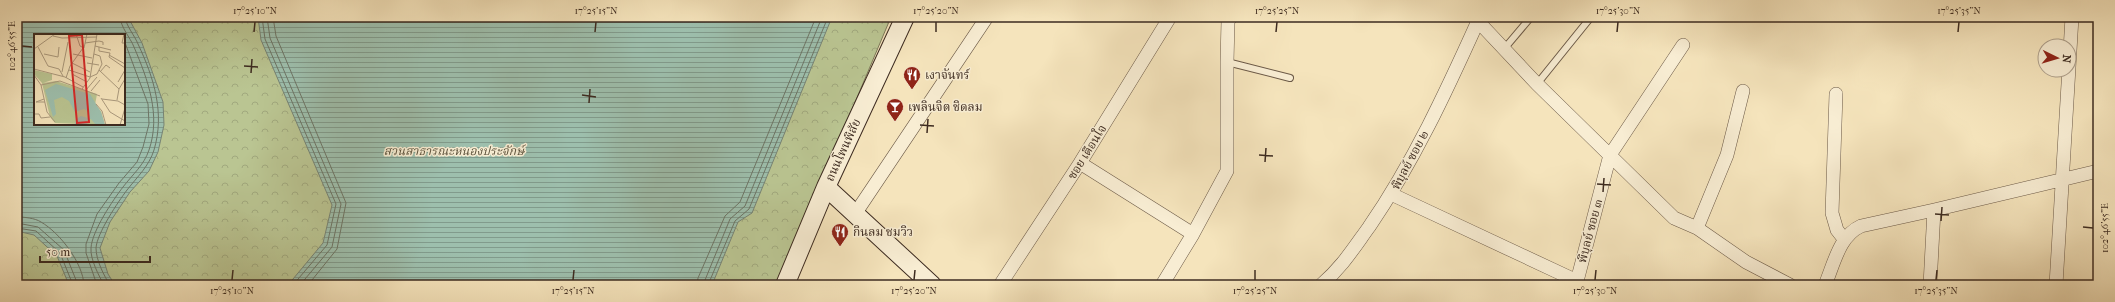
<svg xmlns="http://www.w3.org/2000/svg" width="2115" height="302" viewBox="0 0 2115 302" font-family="'IM FELL French Canon','Noto Serif Thai',serif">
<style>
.park{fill:url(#park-crowns);stroke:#7c7859;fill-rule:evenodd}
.water{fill:url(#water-rules);stroke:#778475;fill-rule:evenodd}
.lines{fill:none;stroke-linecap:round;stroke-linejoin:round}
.shore{stroke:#6d7566;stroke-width:1}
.lane-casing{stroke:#6b5947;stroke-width:8}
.street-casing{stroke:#6b5947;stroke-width:14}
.secondary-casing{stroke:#3d2b20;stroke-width:20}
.lane{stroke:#f8edd3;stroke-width:6}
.street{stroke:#f8edd3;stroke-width:13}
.secondary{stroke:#f8edd3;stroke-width:18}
.ticks{fill:none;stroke:#3d2b20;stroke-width:1.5}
.labels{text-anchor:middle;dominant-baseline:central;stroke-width:3;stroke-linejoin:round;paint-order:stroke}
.poi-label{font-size:12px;fill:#3d2b20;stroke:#f8edd3;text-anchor:start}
.street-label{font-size:12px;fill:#3d2b20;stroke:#f8edd3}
.park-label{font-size:12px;font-style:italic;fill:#5c523c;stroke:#f8edd3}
.inset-road{fill:none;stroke:#ab9a7e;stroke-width:1}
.view{fill:#d62828;fill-opacity:0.15;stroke:#d62828;stroke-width:2}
.inset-edge{fill:none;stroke:#3d2b20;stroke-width:2}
.neatline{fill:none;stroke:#3d2b20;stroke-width:1.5}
.ticks-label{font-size:10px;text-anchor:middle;fill:#3d2b20}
</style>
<defs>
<pattern id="park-crowns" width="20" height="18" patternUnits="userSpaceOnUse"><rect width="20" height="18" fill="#bac592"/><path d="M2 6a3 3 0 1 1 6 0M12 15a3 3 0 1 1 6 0" fill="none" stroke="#a1a97e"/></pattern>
<pattern id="water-rules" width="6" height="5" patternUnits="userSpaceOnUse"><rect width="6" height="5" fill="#9dbfad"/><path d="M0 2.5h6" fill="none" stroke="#819b8c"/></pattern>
</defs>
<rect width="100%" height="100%" fill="#f5e4bc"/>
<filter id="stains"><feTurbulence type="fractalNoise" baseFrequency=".005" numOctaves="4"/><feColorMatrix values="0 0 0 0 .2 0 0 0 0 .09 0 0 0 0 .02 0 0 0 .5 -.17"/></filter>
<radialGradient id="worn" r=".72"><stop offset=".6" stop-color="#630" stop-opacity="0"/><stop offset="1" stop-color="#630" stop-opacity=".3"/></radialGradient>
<!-- park -->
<path class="park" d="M17,17H891L778,285H17ZM35,35H124V124H35Z"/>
<!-- water -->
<path class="water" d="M17,17H128L142,43L163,102L164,125L158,152L149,171L130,192L110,222L100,248L108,274L115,285H69L57,256L34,235L17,231ZM35,35H124V124H35Z
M258,17H832L752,213L738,222L712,285H288L323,243L332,205L261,40Z"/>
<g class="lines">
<!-- shore -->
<path class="shore" d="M262,17L265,39L336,204L327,245L293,285
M267,17L270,38L341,204L332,247L300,285
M273,17L276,36L346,203L337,249L308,285
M17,217C24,217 35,218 41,222C60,233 83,263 84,285
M17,223L38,227L64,250L78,285
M17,228L36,231L60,253L73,285
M97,285L86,253V244L97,214L119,183L137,162L143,147L149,124L148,104L124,40
M104,285C99,276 90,259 91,248C92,231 113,200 123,187C133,174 144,165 149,150C161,115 148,80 134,47C130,37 121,28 120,17
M110,285C104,276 96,260 96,248C97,233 118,202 127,190C138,176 149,166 154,150C165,113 154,78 138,44C135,36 126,26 125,17
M697,285L698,278L725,216L740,202L816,17
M703,285L730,219L745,206L822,17
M708,285L735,221L749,209L828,17"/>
<defs>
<path id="lane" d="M1504,49L1531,17
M1227,62L1290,78
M1537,84L1591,17"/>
<path id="street" d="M1474,17L1537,84L1674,218L1697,228L1746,262L1790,285
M1836,94L1832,213L1837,230L1844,239
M1080,163L1193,234
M1391,194L1577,281
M855,214L987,17
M1697,228L1727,155L1743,91
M1000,285L1080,163L1170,17
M1162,285L1193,234L1227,171V62L1228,21L1231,17
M1321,285C1342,267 1353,249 1369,227C1413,163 1446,92 1478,21
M1576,285L1610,155L1683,45
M1825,285C1834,264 1839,236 1861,226L1934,210L2098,171
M1930,285L1934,210
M2056,285L2072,17"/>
<path id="secondary" d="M826,187L932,285
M785,285L826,187L905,17"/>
</defs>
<!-- lane casing -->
<use href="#lane" class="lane-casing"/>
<!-- street casing -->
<use href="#street" class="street-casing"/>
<!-- secondary casing -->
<use href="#secondary" class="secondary-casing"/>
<!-- lane -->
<use href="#lane" class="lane"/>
<!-- street -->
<use href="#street" class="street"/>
<!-- secondary -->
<use href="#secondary" class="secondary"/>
</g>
<!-- ticks -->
<path class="ticks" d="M254,32L255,22M595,32L596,22M936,32V22M1276,32L1277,22M1617,32L1618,22M1958,32L1959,22M22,46L32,47M244,66L258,67M251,73L252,59M582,95L596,97M589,103L590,89M920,125L934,126M927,133L928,119M1259,155L1273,156M1265,162L1266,148M1597,184L1611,185M1603,192L1604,178M1935,214L1949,215M1941,221L1942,207M2083,227L2093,228M232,280L233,270M573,280L574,270M914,280L915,270M1255,280V270M1595,280L1596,270M1936,280L1937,270"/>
<!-- icons -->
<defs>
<symbol id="restaurant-pin" viewBox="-11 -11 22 30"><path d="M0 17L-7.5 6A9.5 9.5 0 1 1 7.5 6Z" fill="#8f2418" stroke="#f8edd3"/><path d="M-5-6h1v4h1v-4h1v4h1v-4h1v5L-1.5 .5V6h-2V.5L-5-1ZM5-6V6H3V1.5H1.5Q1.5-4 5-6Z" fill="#fff"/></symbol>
<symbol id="bar-pin" viewBox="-11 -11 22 30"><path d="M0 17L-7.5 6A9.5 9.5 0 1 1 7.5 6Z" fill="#8f2418" stroke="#f8edd3"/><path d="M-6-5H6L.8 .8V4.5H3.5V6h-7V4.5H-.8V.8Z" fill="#fff"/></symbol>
</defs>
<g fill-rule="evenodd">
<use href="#restaurant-pin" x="902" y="65" width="20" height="27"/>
<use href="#bar-pin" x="885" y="97" width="20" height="27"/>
<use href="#restaurant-pin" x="830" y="222" width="20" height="27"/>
</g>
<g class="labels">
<!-- poi labels -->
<g class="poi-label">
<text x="925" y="75">เงาจันทร์</text>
<text x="908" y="107">เพลินจิต ชิดลม</text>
<text x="853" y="232">กินลม ชมวิว</text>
</g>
<!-- street labels -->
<g class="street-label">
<text transform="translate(843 150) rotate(-65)">ถนนโพนพิสัย</text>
<text transform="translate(1087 152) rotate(-58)">ซอย เตือนใจ</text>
<text transform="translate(1410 160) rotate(-62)">พิบุลย์ ซอย ๒</text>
<text transform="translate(1590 231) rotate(-75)">พิบุลย์ ซอย ๓</text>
</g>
<!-- park labels -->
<g class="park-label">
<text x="454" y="151">สวนสาธารณะหนองประจักษ์</text>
</g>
</g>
<!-- overview -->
<g transform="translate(34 34)">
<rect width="91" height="91" fill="#f5e4bc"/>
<path d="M0,36L18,40V46L9,49L22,47L63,60L61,71L67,77L71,91L21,89L16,83L8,49L0,40Z" fill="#bac592"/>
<path d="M22,50L56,60L67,78L71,91H62L57,85L52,87L54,91L41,90L42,85L47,82L54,84L55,78L50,75L41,78L35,67L28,63L20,66L22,80L19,83L11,56Z" fill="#9dbfad"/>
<path class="inset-road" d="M42,0L46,12L50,14L53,0M90,0L88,9H91M19,2L28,4L63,3M51,9L65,7L69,8V11M61,12L65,13V17L76,19L75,23L91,34M4,13L14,32L25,35L29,42M65,13L77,16M0,15L21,0M10,20L24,23L25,13M39,20L58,24M75,21L91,30M38,29L56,38M53,29L65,31M0,35L31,43L49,53M35,36L56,43M65,36L85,55M28,38L34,8M66,38L72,31L76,34M38,40L53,48M0,41L7,51M56,43L63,40L68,30L66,22L60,20M32,44L36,32L49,14M84,48L91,36M48,55L56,44L63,0M52,56L63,43M57,57L66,46M67,64L76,78L91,87M10,65L2,68H11M68,65L84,67L91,71M83,66L85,55L91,45M62,70L68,77L72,91M0,80H5L7,84L16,83M21,88L13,78L7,51L26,47L66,62M86,91L91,74"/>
<path class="view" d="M48,1L55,88L43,89L35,2Z"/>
<rect width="91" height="91" class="inset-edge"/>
</g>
<!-- margin -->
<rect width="2115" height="302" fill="none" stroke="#f5e4bc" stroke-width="44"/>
<!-- north arrow -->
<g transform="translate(2057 58) rotate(95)"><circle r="19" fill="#f8edd3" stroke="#ad9f8b"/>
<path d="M0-3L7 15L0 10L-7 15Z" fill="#8f2418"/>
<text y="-6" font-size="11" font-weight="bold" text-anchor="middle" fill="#3d2b20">N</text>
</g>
<!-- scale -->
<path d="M40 256v6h110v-6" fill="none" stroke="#3d2b20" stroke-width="2"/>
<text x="46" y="256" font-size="12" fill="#3d2b20" stroke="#f8edd3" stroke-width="3" paint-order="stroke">50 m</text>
<rect x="22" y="22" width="2071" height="258" class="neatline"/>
<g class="ticks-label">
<text x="255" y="14">17°25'10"N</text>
<text x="596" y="14">17°25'15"N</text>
<text x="936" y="14">17°25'20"N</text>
<text x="1277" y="14">17°25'25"N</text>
<text x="1618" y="14">17°25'30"N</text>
<text x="1959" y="14">17°25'35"N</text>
<text transform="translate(11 46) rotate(-90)" y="4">102°46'55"E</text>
<text transform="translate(2104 228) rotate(-90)" y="4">102°46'55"E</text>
<text x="232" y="294">17°25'10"N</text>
<text x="573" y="294">17°25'15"N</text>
<text x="914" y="294">17°25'20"N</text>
<text x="1255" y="294">17°25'25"N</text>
<text x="1595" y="294">17°25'30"N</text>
<text x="1936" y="294">17°25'35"N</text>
</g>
<rect width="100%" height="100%" filter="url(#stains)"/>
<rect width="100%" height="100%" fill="url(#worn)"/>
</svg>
